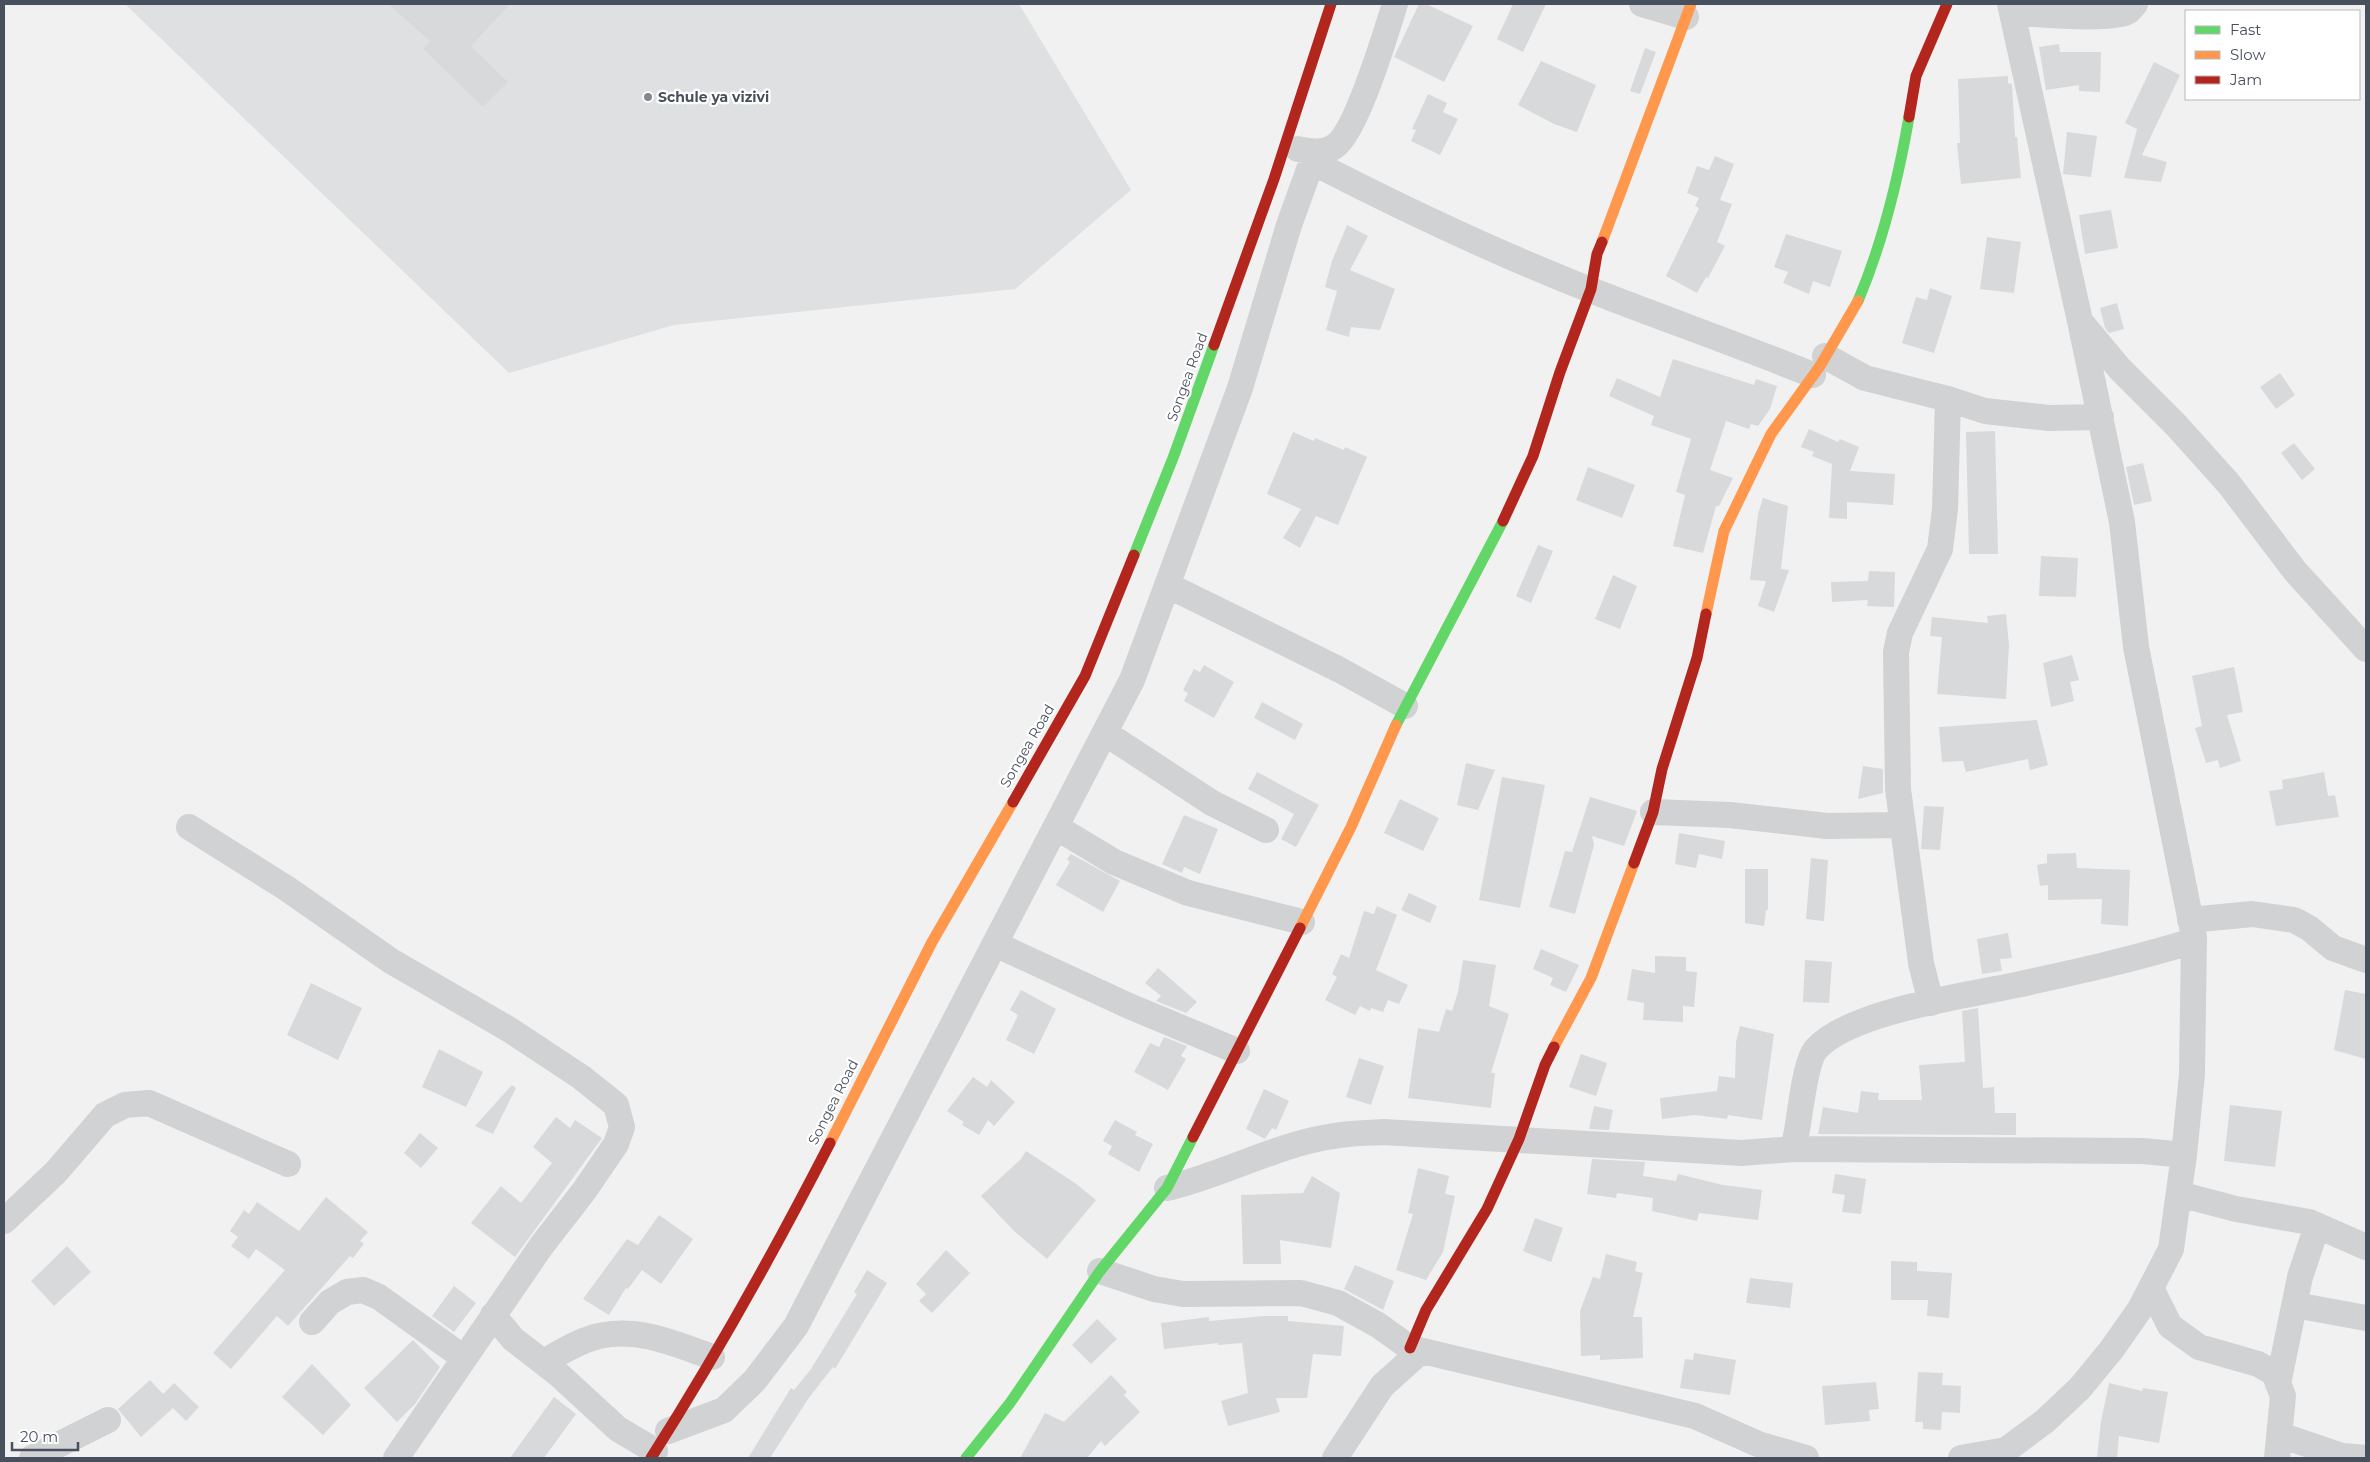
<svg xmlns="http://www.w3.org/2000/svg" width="2370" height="1462" viewBox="0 0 2370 1462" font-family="Montserrat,sans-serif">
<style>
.education{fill:#dfe0e1}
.building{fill:#d8d9db}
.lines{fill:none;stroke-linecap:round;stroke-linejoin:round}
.street{stroke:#d0d2d4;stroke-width:26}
.fast{stroke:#63d668;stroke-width:11}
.slow{stroke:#ff974d;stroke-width:11}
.jam{stroke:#b3261e;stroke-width:11}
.poi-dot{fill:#848891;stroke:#fff;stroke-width:2}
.labels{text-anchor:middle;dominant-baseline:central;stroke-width:4.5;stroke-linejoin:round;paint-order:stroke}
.poi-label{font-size:14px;font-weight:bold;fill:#49505d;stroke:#fff;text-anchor:start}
.street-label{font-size:14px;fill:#49505d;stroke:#fff}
</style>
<rect width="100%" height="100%" fill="#f1f1f1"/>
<!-- education -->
<path class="education" d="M125,4H1019L1131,190L1015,289L674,325L509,373Z"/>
<!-- building -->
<path class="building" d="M388,4H510L471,46L508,82L483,107L423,49L430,41Z
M1419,4H1426L1473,26L1444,82L1394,57Z
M1513,4H1546L1523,52L1497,39Z
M2059,44L2060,52H2101L2100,92L2079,91V85L2046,90L2039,47Z
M1645,48L1656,52L1640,94L1630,91Z
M1541,61L1596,85L1577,132L1554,124L1518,105Z
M2154,62L2180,75L2142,155L2167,162L2161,182L2124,178L2137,129L2125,123Z
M2008,76V83L2012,84L2015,137H2017L2021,178L1961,184L1957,143H1960L1958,79Z
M1428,94L1447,103L1443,112L1458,119L1440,155L1411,141L1416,130L1412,129Z
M2067,132L2097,136L2091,177L2063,174Z
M1715,156L1734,164L1720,200L1732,204L1717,242L1725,246L1708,278L1706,277L1697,293L1666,276L1699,208L1695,206L1699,198L1687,193L1697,166L1709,170Z
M2111,210L2118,248L2085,254L2079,215Z
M1347,225L1368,236L1350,270L1395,289L1380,330L1351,327L1349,337L1326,330L1337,291L1325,287L1332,261Z
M1786,234L1842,251L1830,287L1813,281L1809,294L1783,283L1788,272L1774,267Z
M1987,237L2021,242L2014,293L1980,289Z
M1930,288L1952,296L1934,353L1902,343L1916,297L1927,300Z
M2117,303L2124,329L2109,333L2105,328L2100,308Z
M1673,359L1754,385L1756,379L1777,386L1770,409L1758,426L1751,424L1749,429L1726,421L1710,470L1733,478L1719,506H1716L1703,553L1673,546L1685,495L1676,492L1691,439L1651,425L1654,416L1609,396L1617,378L1660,397Z
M2280,373L2295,395L2276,409L2260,387Z
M1809,429L1838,442L1840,439L1859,447L1850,471L1895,474L1893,505L1847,502V519L1829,518L1832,464L1812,456L1814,452L1801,447Z
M1995,431L1998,554H1969L1966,432Z
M1293,432L1314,441L1315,438L1344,450L1345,447L1367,457L1338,525L1316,516L1300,548L1283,538L1301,509L1267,494Z
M2294,443L2315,469L2302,480L2281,453Z
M2143,463L2152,501L2134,505L2126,467Z
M1588,467L1635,485L1622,518L1576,500Z
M1763,498L1788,506L1781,569L1789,570L1774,612L1758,606L1766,581L1750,580L1758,514Z
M1538,545L1553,551L1531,603L1516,596Z
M2041,556L2078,558L2076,597L2039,596Z
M1869,571L1895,572L1894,607L1867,606L1868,600L1832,602L1831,582L1868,581Z
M1613,575L1637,586L1620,629L1595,619Z
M2006,614L2009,645L2006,699L1937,694L1942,637L1930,636L1932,617L1988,623L1987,616Z
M2072,655L2079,680L2070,682L2074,701L2051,707L2043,663Z
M1204,665L1234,682L1214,718L1184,701L1188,693L1183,690L1194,669L1200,672Z
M2234,667L2243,712L2227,715L2241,761L2220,768L2218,760L2206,763L2195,728L2202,726L2192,676Z
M1262,702L1303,724L1295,740L1254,718Z
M2037,720L2048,765L2030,770L2028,759L1966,772L1963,761L1942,762L1939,727Z
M1466,763L1495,770L1478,810L1457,805Z
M1863,766L1883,769V793L1858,799Z
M1257,772L1319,805L1296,847L1281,839L1294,814L1248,789Z
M2324,772L2328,796L2335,795L2339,817L2276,826L2269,791L2283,789L2282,780Z
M1502,777L1545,785L1520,908L1479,900Z
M1590,797L1637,811L1624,846L1592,836L1594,845L1575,914L1549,907L1565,851L1572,852Z
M1400,799L1439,818L1423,851L1384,833Z
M1924,806L1944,807L1940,850L1921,849Z
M1184,815L1218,829L1200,874L1184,867L1182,873L1162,864Z
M1679,833L1725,841L1722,859L1699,854L1696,868L1675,864Z
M2076,853L2077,868L2130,870L2128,926L2101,924L2102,899L2048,900V885L2040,886L2037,865L2047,863V854Z
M1071,854L1120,881L1103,912L1056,885L1070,862L1067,859Z
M1811,858L1828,860L1824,921L1806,919Z
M1745,869H1768V910H1766L1764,926L1745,923Z
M1409,893L1437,906L1430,923L1401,910Z
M1377,906L1397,915L1376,970L1408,985L1399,1004L1388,1000L1383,1012L1371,1008L1370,1011L1360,1006L1355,1015L1325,1000L1337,977L1332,974L1341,954L1349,958L1364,911L1374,914Z
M2008,933L2012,958L2000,959L2002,971L1982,974L1977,939Z
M1541,949L1579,965L1566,992L1550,985L1553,978L1533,969Z
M1655,956L1686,957V971L1697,972L1694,1007L1683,1006V1022L1643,1020L1644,1003L1627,1000L1632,969L1655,973Z
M1463,960L1496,965L1489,1006L1509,1014L1491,1073H1495L1491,1108L1408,1098L1418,1028L1439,1032L1446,1009L1452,1011L1458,992Z
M1805,960L1832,962L1829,1003L1803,1002Z
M1158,968L1197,1002L1186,1013L1156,1001L1161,996L1145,983Z
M311,983L362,1008L338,1060L287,1035Z
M1021,990L1056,1009L1034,1054L1006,1040L1018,1015L1010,1010Z
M2345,990L2366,994V1059L2334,1050Z
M1978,1008L1983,1088L1994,1087L1995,1113H2016V1135L1818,1134L1823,1107L1858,1113L1861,1091L1879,1093L1878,1100H1922L1919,1065L1965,1062L1962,1011Z
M1740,1026L1774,1034L1762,1120L1728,1115L1727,1119L1695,1115L1662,1119L1660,1098L1717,1091L1719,1076L1735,1078L1736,1042Z
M1164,1037L1187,1046L1181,1056L1186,1059L1168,1090L1134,1072L1150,1043L1159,1047Z
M439,1049L483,1072L466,1107L422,1087Z
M1581,1054L1607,1063L1596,1096L1569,1087Z
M1359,1058L1384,1066L1371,1105L1346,1097Z
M973,1077L987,1087L991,1080L1015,1102L994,1126L988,1120L979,1135L962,1125L964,1122L947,1111Z
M512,1085L516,1088L493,1134L475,1126Z
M1264,1089L1289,1101L1276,1130L1272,1128L1265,1139L1246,1129Z
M2230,1105L2282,1111L2275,1167L2224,1161Z
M1594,1106L1613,1110L1609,1130L1589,1129Z
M556,1117L570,1128L575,1120L602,1138L515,1257L471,1223L501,1186L521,1203L552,1163L533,1147Z
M1115,1120L1137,1132L1135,1135L1153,1144L1139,1172L1108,1154L1112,1146L1103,1141Z
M420,1133L438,1148L421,1168L404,1153Z
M1026,1151L1075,1183L1096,1200L1047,1259L1014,1231L981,1196L1021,1159Z
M1592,1159L1645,1162L1643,1176L1676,1181L1678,1174L1723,1185L1762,1190L1758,1220L1699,1213L1697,1221L1652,1211L1653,1198L1617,1193L1616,1198L1587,1194Z
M1418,1168L1449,1176L1445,1194L1455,1196L1443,1252L1426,1280L1396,1270L1413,1214L1408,1213Z
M1835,1174L1866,1179L1861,1214L1842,1212L1845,1195L1832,1193Z
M1312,1176L1340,1193L1331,1248L1280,1240L1281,1264H1243L1241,1195L1303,1193Z
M326,1197L368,1232L360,1241L364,1244L353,1258L350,1256L288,1326L277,1316L231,1369L213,1353L285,1270L256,1249L249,1259L231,1246L238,1237L230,1231L244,1210L249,1214L257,1202L299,1231Z
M659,1215L693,1239L661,1284L642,1270L628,1289L626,1288L609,1315L583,1299L627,1239L638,1245Z
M1535,1218L1563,1228L1551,1262L1523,1251Z
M67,1246L91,1272L54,1306L31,1281Z
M946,1250L970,1273L932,1313L919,1301L926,1294L916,1284Z
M1606,1254L1637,1262L1635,1271L1643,1273L1633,1317H1642L1643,1358L1600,1360V1355L1581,1356L1580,1311L1593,1277L1600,1279Z
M1891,1261L1917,1262V1271L1952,1273L1949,1318L1927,1316L1928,1300H1891Z
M1355,1265L1394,1281L1383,1310L1344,1289Z
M867,1270L887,1283L835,1369L833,1367L808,1399L770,1458H748L791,1388L794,1390L811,1369L857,1294L854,1292Z
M1750,1278L1793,1283L1790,1308L1746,1303Z
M454,1286L476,1303L454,1332L432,1316Z
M1265,1316H1288V1321L1344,1326L1341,1356L1313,1354L1307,1398H1276L1280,1412L1228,1426L1221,1401L1248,1393L1242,1343L1218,1345V1343L1164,1349L1161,1323L1209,1317V1321Z
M1097,1319L1117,1339L1091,1364L1072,1345Z
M413,1340L440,1367L415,1404L397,1422L364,1388Z
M1694,1353L1736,1360L1730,1395L1680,1388L1685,1359L1693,1360Z
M312,1364L351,1405L323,1435L282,1397Z
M1918,1372L1943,1373L1942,1385L1961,1386L1960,1413L1942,1412L1941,1430L1923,1429V1422H1915Z
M1111,1375L1127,1392L1124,1395L1140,1412L1105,1446L1101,1441L1087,1458H1020L1045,1413L1064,1422Z
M150,1380L163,1394L174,1383L199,1407L186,1421L173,1408L141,1437L118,1409Z
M1876,1382L1879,1409L1869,1410L1870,1421L1825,1425L1822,1386Z
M2109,1383L2142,1391L2143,1388L2168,1392L2159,1443L2119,1436L2117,1458H2097L2101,1421Z
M554,1397L576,1414L544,1458H510Z"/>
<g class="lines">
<!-- street -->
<path class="street" d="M1642,4L1686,17
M2010,4L2080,321L2120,369L2176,425L2229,484L2295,571L2366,649
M2012,12C2033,14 2111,21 2127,12C2130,11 2133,6 2135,4
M1298,149C1310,152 1324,154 1335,146C1357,131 1386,32 1395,4
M1312,162C1409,212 1509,259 1611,298C1679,324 1746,348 1813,375
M1825,356L1865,378L1948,399L1985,411L2049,418L2101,417
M1167,585L1340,670L1405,706
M1105,733L1212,803L1266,830
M1653,812L1730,815L1827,826L1903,825
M189,827L286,888L391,961L510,1030L581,1077L616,1105L622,1127L616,1144L584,1191L542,1245L396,1458
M1056,827L1114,862L1188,893L1302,922
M2190,920L2252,914L2294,920L2309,928L2333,948L2366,960
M995,944L1129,1006L1237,1051
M1931,1003L1921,963L1898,789L1896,652L1900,633L1940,549L1945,509L1948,399
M1793,1149C1800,1126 1803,1064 1816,1049C1851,1011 1965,996 2016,985C2076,972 2135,959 2193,941
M1167,1188C1223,1175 1277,1144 1334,1136C1350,1133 1367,1133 1383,1132L1742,1153L1793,1149L2143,1151L2184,1155
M2179,1194L2236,1209L2309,1222L2366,1247
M4,1221L56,1172L105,1115L125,1105L149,1103L288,1164
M1100,1271L1154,1289L1183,1294L1301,1293L1338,1303L1378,1325L1410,1348L1695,1416L1758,1444L1806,1458
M2151,1288L2170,1326L2199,1347L2258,1364L2274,1373L2283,1396L2277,1458
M2295,1305L2366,1318
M493,1315L513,1339L557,1373L618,1429L655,1451
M312,1322L330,1302L347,1292L363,1290L379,1297L464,1358
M543,1362C560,1353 580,1340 599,1336C639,1327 676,1344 712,1357
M2278,1384L2300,1277L2317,1226
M668,1431L724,1410L755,1380L796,1326L1132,680L1240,388L1289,225L1315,153
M2280,1435L2342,1456L2366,1458
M32,1458L108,1420
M1335,1458L1382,1386L1421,1351
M1961,1458L2006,1450L2045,1421L2080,1388L2112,1349L2140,1309L2171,1249L2184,1155L2192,1074L2194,937L2136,647L2122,522L2080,321"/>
<!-- fast -->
<path class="fast" d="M1858,301C1883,242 1898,180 1909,117
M1134,555L1173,458L1214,345
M1396,725L1503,521
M966,1458L1010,1403L1100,1271L1167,1188L1193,1137"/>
<!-- slow -->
<path class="slow" d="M1602,242L1691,4
M1706,614L1724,531L1771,434L1820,366L1858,301
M1300,928L1351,827L1396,725
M1554,1047L1591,978L1634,863
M830,1143L932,942L1013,802"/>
<!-- jam -->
<path class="jam" d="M1909,117L1916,76L1947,4
M1214,345L1274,179L1331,4
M1503,521L1533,456L1560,372L1591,289L1597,254L1602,242
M1013,802L1085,676L1134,555
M1634,863L1653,812L1662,769L1697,658L1706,614
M1193,1137L1300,928
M1410,1348L1426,1310L1487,1209L1519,1139L1545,1065L1554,1047
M651,1458C716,1356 775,1250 830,1143"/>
</g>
<!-- markers -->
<circle class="poi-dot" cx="648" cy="97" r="5"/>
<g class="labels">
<!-- poi labels -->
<g class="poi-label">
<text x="658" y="97">Schule ya vizivi</text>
</g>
<!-- street labels -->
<g class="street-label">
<text transform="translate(1187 377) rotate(-70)">Songea Road</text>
<text transform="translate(1027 746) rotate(-60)">Songea Road</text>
<text transform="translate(833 1102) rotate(-63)">Songea Road</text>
</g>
</g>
<!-- border -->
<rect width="2370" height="1462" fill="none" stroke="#49505d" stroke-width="10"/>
<!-- legend -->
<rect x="2185" y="10" width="175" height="90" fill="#ffffff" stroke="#b6b9be"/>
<rect x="2195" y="26" width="25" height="8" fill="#63d668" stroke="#b6b9be"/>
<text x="2230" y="35" font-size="15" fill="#49505d">Fast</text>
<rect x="2195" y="51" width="25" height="8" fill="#ff974d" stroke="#b6b9be"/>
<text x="2230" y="60" font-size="15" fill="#49505d">Slow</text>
<rect x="2195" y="76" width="25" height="8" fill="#b3261e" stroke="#b6b9be"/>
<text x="2230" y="85" font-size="15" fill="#49505d">Jam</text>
<!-- scale -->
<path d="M12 1442v8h66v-8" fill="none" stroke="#49505d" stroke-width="2.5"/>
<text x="20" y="1442" font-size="15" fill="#49505d" stroke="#ffffff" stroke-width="4" paint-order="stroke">20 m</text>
</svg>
